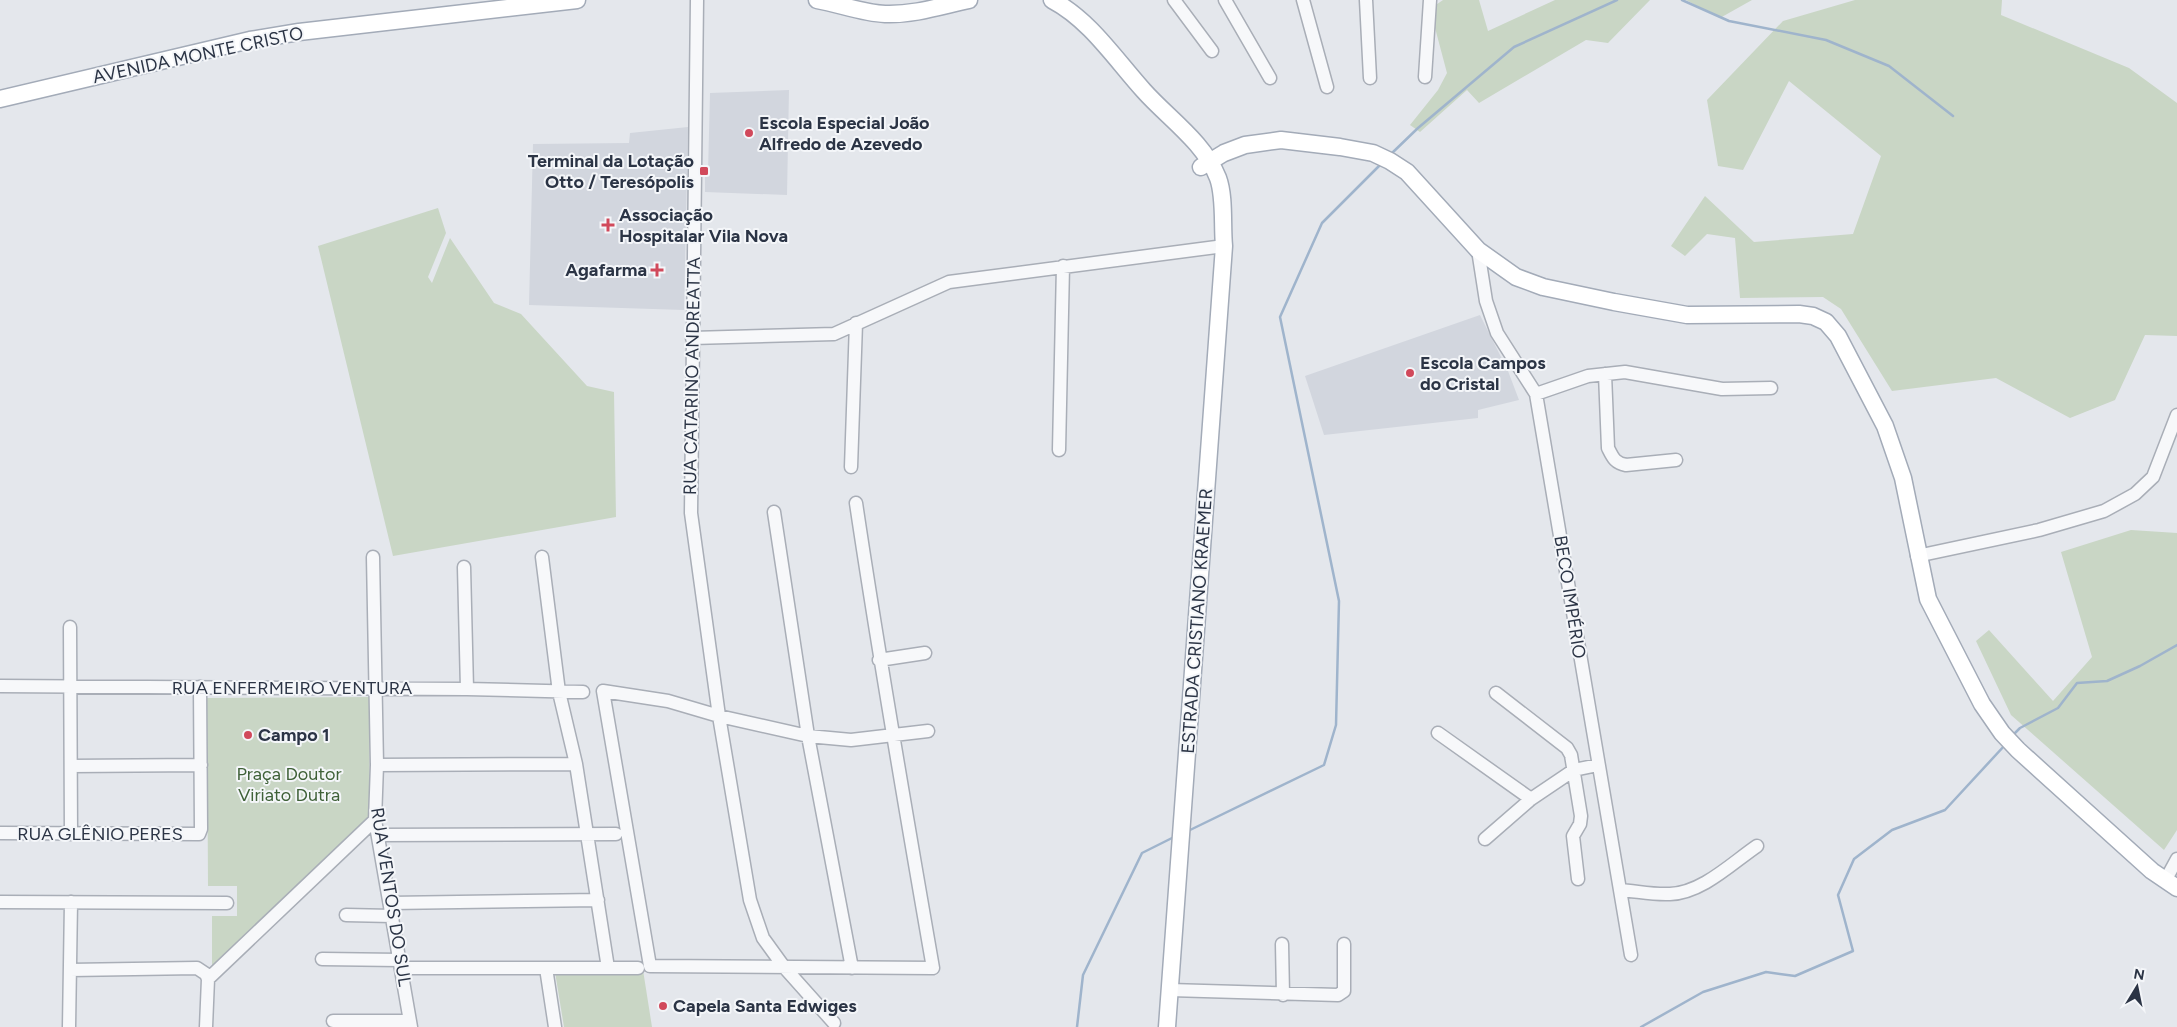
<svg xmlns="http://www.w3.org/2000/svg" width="2177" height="1027" viewBox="0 0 2177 1027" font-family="Figtree,sans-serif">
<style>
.built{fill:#d2d6de}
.green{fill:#c9d6c5}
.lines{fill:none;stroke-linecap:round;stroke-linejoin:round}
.stream{stroke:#9fb4cc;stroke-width:2.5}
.minor-casing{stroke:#a9aeb7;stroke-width:15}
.major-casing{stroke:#a3abb8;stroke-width:19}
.minor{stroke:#f7f8fa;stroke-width:12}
.major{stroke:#fff;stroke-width:16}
.poi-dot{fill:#d1495b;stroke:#f4f6f9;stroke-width:2}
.labels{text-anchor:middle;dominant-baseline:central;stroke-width:4;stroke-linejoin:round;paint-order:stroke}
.street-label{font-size:18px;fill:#2b3445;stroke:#f4f6f9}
.poi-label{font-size:18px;font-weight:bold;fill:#2b3445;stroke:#f4f6f9;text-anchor:start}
.park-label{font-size:18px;fill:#3f6138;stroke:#f4f6f9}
</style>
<rect width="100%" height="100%" fill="#e4e7ec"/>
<!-- built -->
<path class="built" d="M789,90L787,195L705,192V175L708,173L710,93Z
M688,127L684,310L529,305L533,144L629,143L630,133Z
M1480,315L1508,371L1519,400L1478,410V418L1324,435L1305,376Z"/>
<!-- green -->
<path class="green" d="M1443,0H1479L1488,31L1555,0H1650L1608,43L1586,40L1479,103L1467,90L1420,132L1410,125L1438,90L1447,73L1430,9Z
M1686,0H1752L1720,18Z
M1855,0H2002L2001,15L2129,68L2177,103V336L2145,335L2115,400L2070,418L1996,378L1892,391L1841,309L1823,297L1740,298L1735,238L1707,234L1685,256L1671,246L1705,196L1754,242L1853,234L1881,156L1789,81L1743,170L1718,166L1707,100L1783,21Z
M438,208L446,233L428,277L432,283L450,238L494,303L521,314L587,386L614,392L616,517L393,556L318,246Z
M2131,530L2177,533V830L2164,850L2011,715L1976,641L1989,630L2053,701L2092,657L2061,552Z
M369,697L370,819L212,971V916H237V886H208L207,698Z
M643,970L652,1027H564L555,972Z"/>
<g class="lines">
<!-- stream -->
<path class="stream" d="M1682,0L1729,21L1826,40L1889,66L1953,116
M1391,154L1418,128L1514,47L1617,0
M2013,735L2020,728L2058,708L2077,683L2107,681L2140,666L2177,645
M1188,831L1324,765L1336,725L1339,601L1280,317L1322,223L1382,163
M1077,1027L1083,975L1142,853L1174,837
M1641,1027L1703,992L1766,972L1795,976L1853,951L1838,895L1854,859L1892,830L1945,810L2005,745"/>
<defs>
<path id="minor" d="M697,0L691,513L719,716L750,900L763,938L784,967L834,1023
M1174,0L1212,51
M1225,0L1270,78
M1303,0L1327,87
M1366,0L1370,78
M1425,77L1430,0
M1478,250L1486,301L1497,333L1536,394L1631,955
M692,338L834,334L949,282L1224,246
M1605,374L1608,448C1613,458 1615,463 1626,465L1676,460
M1536,394L1588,376L1625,372L1722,389L1771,388
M1059,450L1063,266
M851,467L856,323
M856,503C879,658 906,813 933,968L650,966L603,691L668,701L719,716L808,736L851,740L928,731
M774,512L808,736L852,968
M1917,556L2039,530L2104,511L2135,494L2153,477L2177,415
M373,557L377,765L375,820L411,1027
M542,557L559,692L576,764L608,968
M464,567L467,689
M70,627L71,834
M879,660L925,653
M0,686L467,689L583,692
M1496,693L1567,748L1571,755L1581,816L1580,824L1573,836L1578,879
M1438,733L1531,799
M377,765L576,764
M71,766L201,765
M0,833L199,834L201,829L200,687
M378,835L616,834
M1485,839L1531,799L1574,770L1598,765
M2165,881L2177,859
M1620,890C1636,891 1653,895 1670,894C1702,893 1732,863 1757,846
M0,902L227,903
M390,903L598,900
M346,915L392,916
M1282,944L1283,995
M322,959L400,960
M401,968H638
M546,968L555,1027
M70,970L197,968L206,974L208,979
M1170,990L1338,995L1344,991V944
M333,1021H410
M69,1027L71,902
M206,1027L208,979L375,820"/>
<path id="major" d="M817,0C840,4 862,13 885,14C914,15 941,6 969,0
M1052,0C1090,20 1115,59 1144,91C1168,118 1204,142 1218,178C1225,197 1222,225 1224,246L1167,1027
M0,99L250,40L299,32L577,0
M1201,167L1224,153L1245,145L1281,140L1340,147L1373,153L1390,161L1407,172L1478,250L1516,277L1543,287L1614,302L1687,315L1799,314L1813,316L1826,322L1838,336L1885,426L1903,478L1928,599L1982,704L2002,733L2018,750L2152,871L2177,888"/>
</defs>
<!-- minor casing -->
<use href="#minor" class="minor-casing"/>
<!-- major casing -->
<use href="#major" class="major-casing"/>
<!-- minor -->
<use href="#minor" class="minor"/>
<!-- major -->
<use href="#major" class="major"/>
</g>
<!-- markers -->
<g class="poi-dot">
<circle cx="749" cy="133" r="5"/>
<rect x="699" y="166" width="10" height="10" rx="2.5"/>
<path d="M605.5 217.5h5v5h5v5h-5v5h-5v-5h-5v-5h5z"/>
<path d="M654.5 262.5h5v5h5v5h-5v5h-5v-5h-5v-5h5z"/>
<circle cx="1410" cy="373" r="5"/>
<circle cx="248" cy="735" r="5"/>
<circle cx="663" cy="1006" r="5"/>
</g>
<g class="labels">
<!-- street labels -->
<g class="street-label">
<text transform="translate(198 55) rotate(-12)">AVENIDA MONTE CRISTO</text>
<text transform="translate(692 376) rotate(-89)">RUA CATARINO ANDREATTA</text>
<text transform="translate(1570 597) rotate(81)">BECO IMPÉRIO</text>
<text transform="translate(1197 621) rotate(-86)">ESTRADA CRISTIANO KRAEMER</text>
<text x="292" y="688">RUA ENFERMEIRO VENTURA</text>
<text x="100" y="834">RUA GLÊNIO PERES</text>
<text transform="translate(391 897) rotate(81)">RUA VENTOS DO SUL</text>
</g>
<!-- poi labels -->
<g class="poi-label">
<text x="759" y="123">Escola Especial João<tspan x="759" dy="21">Alfredo de Azevedo</tspan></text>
<text x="694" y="161" text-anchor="end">Terminal da Lotação<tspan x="694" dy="21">Otto / Teresópolis</tspan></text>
<text x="619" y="215">Associação<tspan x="619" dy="21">Hospitalar Vila Nova</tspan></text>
<text x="647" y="270" text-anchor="end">Agafarma</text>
<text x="1420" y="363">Escola Campos<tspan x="1420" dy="21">do Cristal</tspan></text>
<text x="258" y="735">Campo 1</text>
<text x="673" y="1006">Capela Santa Edwiges</text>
</g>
<!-- park labels -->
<g class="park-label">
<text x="289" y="774">Praça Doutor<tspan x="289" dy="21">Viriato Dutra</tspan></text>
</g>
</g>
<!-- north arrow -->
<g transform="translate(2137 987) rotate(10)" stroke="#f4f6f9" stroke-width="4" paint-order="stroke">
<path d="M0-4L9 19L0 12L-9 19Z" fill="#2b3445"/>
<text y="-8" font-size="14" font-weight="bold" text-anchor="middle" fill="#2b3445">N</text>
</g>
</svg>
